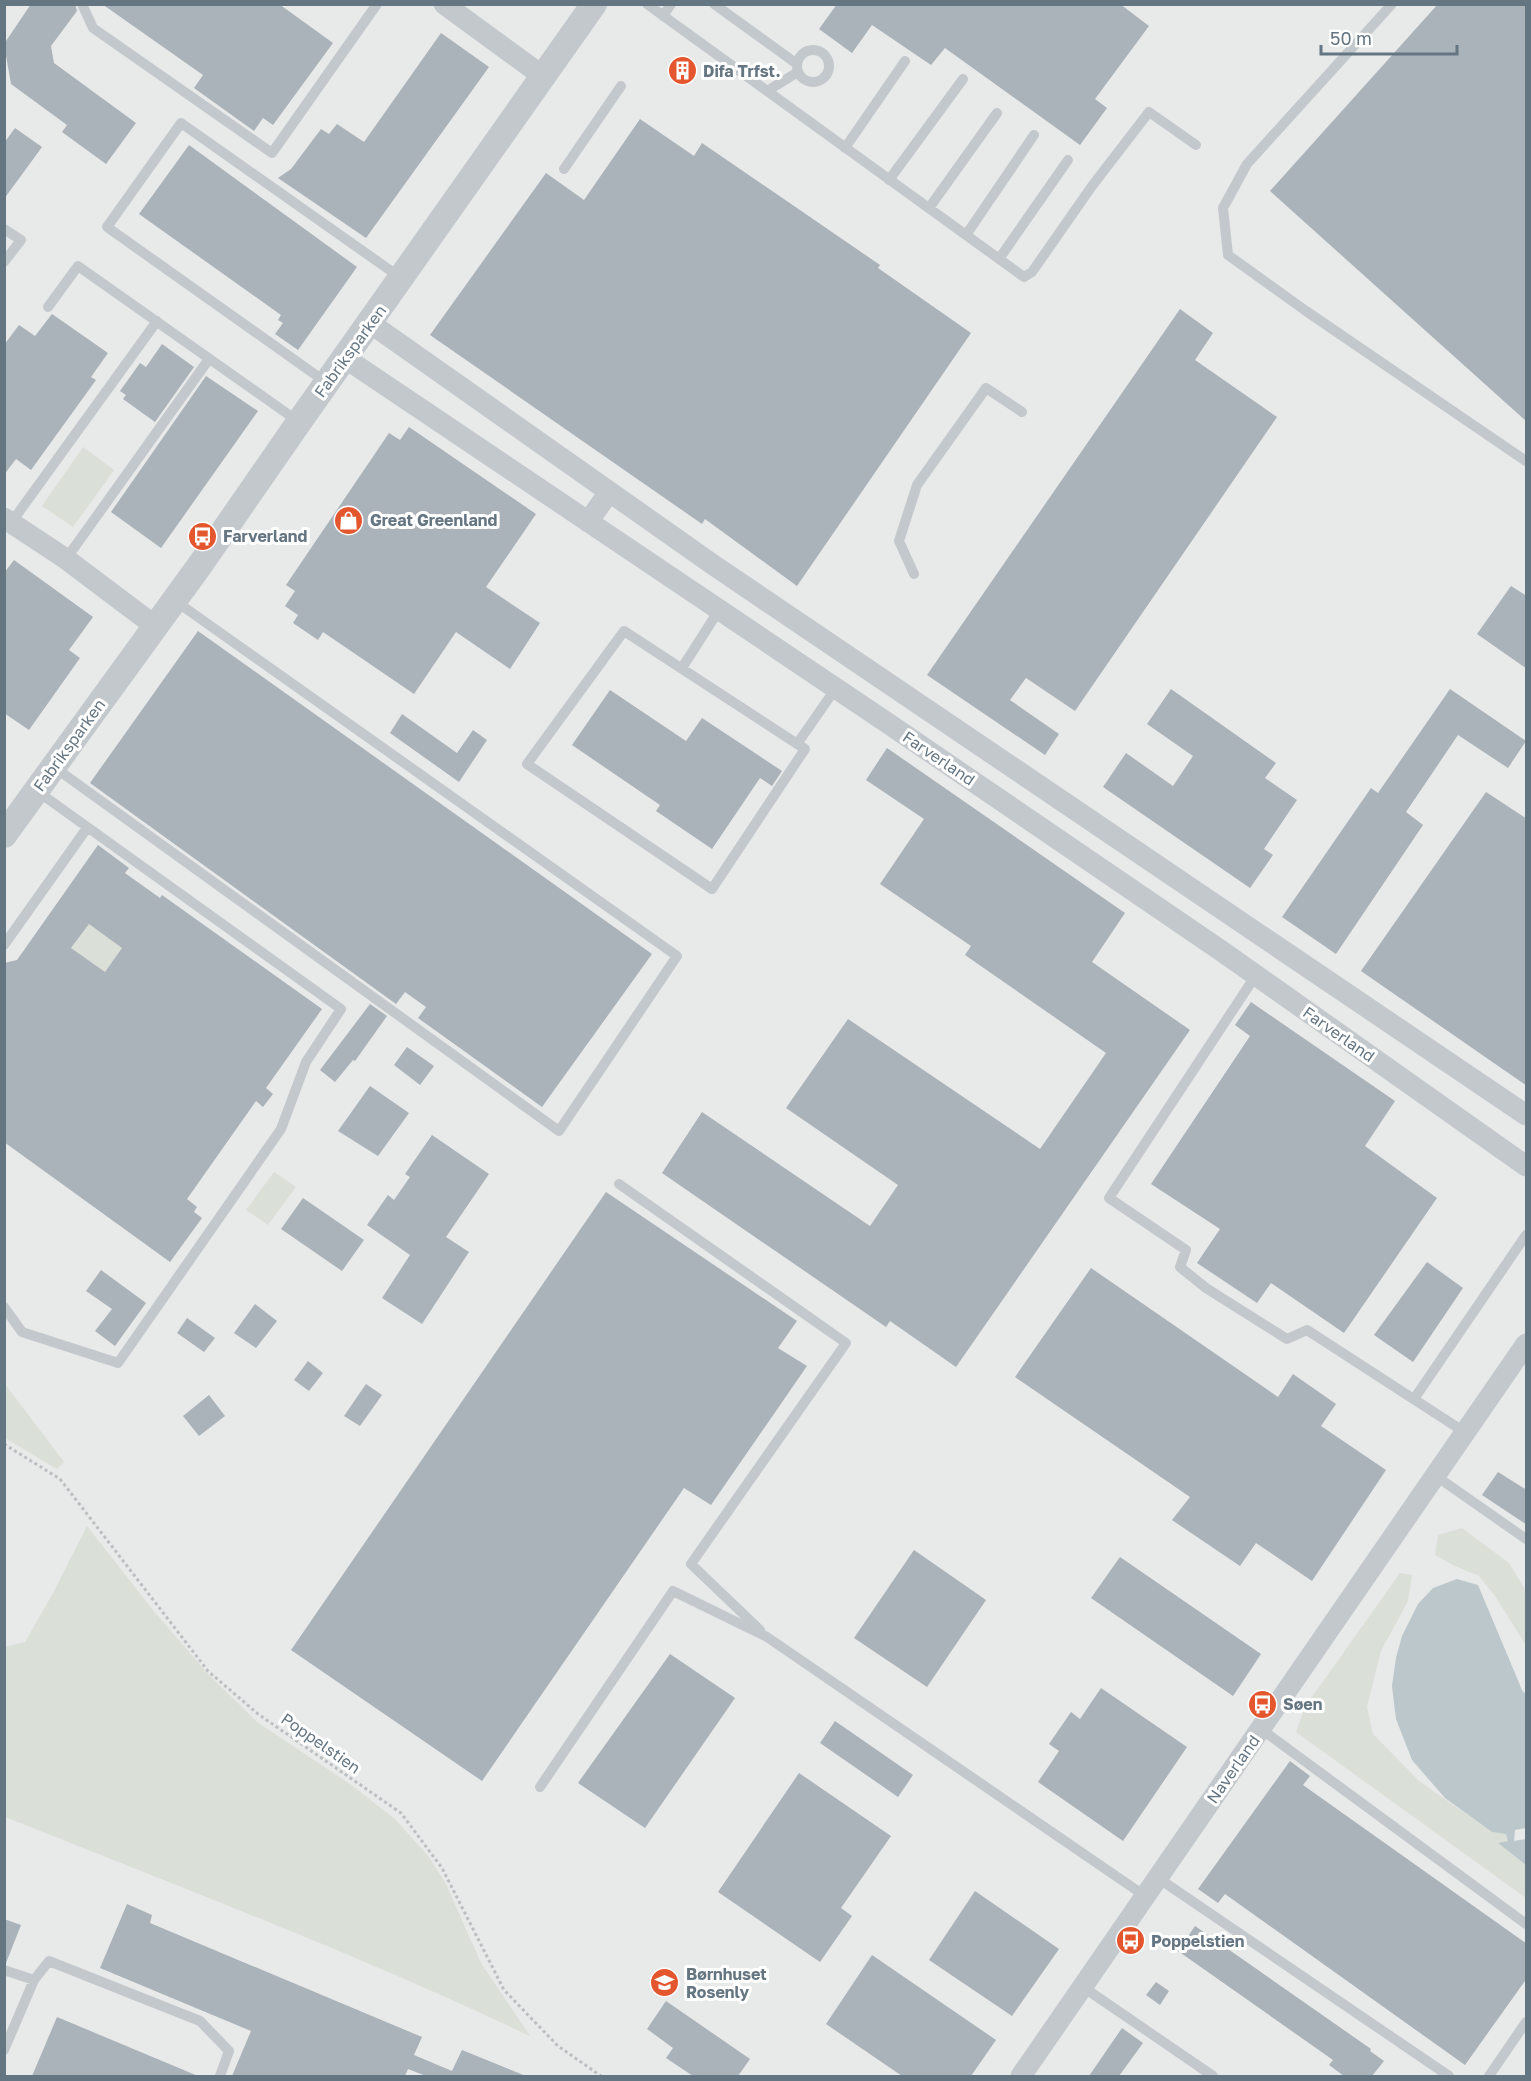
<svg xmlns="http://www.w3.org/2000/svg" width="1531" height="2081" viewBox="0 0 1531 2081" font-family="'Golos Text',sans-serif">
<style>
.built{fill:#e8e9e9}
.green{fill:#dadfd7}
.water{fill:#bbc7cb}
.building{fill:#aab3b9;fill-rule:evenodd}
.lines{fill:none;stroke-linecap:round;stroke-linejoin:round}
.path{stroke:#bbbfc2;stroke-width:3;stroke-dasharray:3 3;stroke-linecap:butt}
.service{stroke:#c3c8cc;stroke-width:10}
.minor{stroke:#c3c8cc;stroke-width:21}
.tertiary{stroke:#c3c8cc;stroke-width:26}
.labels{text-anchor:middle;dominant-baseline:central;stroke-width:6;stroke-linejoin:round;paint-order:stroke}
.poi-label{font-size:16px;font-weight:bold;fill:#657683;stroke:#fff;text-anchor:start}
.street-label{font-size:16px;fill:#657683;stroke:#fff}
</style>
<rect width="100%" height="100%" fill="#fafaf8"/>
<!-- built -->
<path class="built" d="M5,5H1526V2076H5Z"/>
<!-- green -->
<path class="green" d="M83,447L114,470L73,527L42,506Z
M89,924L122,948L92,990L58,967Z
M274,1172L296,1187L268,1225L246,1210Z
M5,1384L64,1462L57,1469L5,1438Z
M87,1526L152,1609L207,1673L257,1722L350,1784L395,1819L429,1857L446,1884L481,1963L530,2036C359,1955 181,1887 5,1817V1647L25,1642L52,1595Z
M1462,1528L1509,1563L1526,1591V1645L1495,1596L1479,1576L1453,1565L1435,1555L1438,1535Z
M1400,1573L1412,1575L1408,1601L1381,1651L1367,1707L1373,1734L1419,1781L1492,1832L1507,1834L1508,1841L1498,1843L1526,1865V1898L1296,1732L1305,1707Z"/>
<!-- water -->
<path class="water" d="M1457,1579L1478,1585L1522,1690L1526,1695V1828L1515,1830L1514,1841L1526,1839V1865L1498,1843L1508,1841L1506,1834L1492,1832L1445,1798L1412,1760L1396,1719L1392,1686L1396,1658L1402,1636L1418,1604L1433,1588Z"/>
<!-- building -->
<path class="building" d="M31,4H75L77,11L51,46L54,63L136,123L106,164L62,132L67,125L11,84L4,44Z
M102,4H279L333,43L273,125L263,118L254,131L194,88L203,75Z
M837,4H1120L1149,26L1095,99L1107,108L1080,145L945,48L931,65L872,25L852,53L819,29Z
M1438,4H1527V422L1270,191Z
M441,33L489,67L366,238L278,178L291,169L321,129L329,134L337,124L364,142Z
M640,119L694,156L702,143L880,265L878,268L971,333L797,586L705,519L702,524L430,335L546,173L584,200Z
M15,128L42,147L4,199V143Z
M189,145L357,267L298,350L275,334L283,323L278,320L281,315L139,214Z
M1180,309L1213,333L1195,360L1277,417L1075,711L1026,678L1010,700L1059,734L1045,755L927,675Z
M52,314L108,353L91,377L96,380L31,470L16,459L4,475V345L19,325L35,336Z
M162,344L194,367L155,422L123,399L126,395L120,391L140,363L146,367Z
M206,376L258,411L161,548L111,512Z
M409,427L536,514L486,587L540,623L510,669L456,632L414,694L323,632L318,640L293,623L298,615L285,606L295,591L286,585L389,433L400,440Z
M14,560L93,617L69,650L80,658L29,730L4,713V573Z
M1511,586L1527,596V669L1477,634Z
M198,631L652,954L542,1107L418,1018L426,1007L405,992L396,1004L90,783Z
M1171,689L1276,763L1265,778L1297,800L1264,849L1273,855L1250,888L1103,787L1126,753L1173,786L1193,756L1147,724Z
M1450,689L1526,741L1508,768L1458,735L1406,812L1423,825L1336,954L1282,917L1371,788L1378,793Z
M610,690L686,741L702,718L782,771L772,786L760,778L712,849L656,811L660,805L572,745Z
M402,714L457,753L473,730L487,740L459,782L390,733Z
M887,748L1125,913L1092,962L1190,1030L956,1367L890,1321L886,1327L662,1173L702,1112L870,1226L898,1185L786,1108L848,1019L1040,1149L1106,1053L965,955L971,946L880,884L924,819L866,780Z
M1486,792L1527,819V1086L1361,971Z
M98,845L129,868L125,873L160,898L162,895L322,1009L266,1088L273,1094L263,1107L256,1101L187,1199L197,1207L194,1212L202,1218L170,1262L4,1142V976L6,974L4,963L17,960ZM89,924L122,948L105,972L71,948Z
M1251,1002L1395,1101L1365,1146L1437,1198L1344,1333L1271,1283L1257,1303L1197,1263L1220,1229L1151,1184L1250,1036L1235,1025Z
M370,1004L387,1016L355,1061L353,1060L335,1082L320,1070Z
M407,1047L434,1066L420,1085L394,1065Z
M370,1086L409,1113L378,1156L338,1131Z
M432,1135L489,1174L446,1237L469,1252L422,1324L382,1298L410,1255L367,1225L388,1195L394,1200L410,1177L405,1174Z
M606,1192L797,1321L778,1348L807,1366L711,1505L684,1488L482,1781L291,1650Z
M303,1198L364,1240L342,1271L281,1229Z
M1427,1262L1463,1288L1413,1362L1374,1335Z
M1091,1268L1278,1397L1293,1374L1336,1404L1321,1426L1386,1470L1312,1581L1256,1543L1240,1566L1172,1520L1190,1497L1015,1377Z
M101,1270L146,1303L115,1346L95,1331L112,1309L86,1291Z
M255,1304L277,1321L256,1348L234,1333Z
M187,1318L215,1338L204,1352L177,1333Z
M308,1361L323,1373L309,1391L294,1380Z
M366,1384L382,1395L360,1426L344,1416Z
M209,1395L225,1416L199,1436L183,1416Z
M1498,1472L1527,1490V1525L1482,1495Z
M914,1550L986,1600L927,1687L854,1638Z
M1120,1557L1261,1654L1233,1696L1091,1598Z
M670,1654L735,1698L645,1828L578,1783Z
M1101,1688L1187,1747L1123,1841L1038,1782L1059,1751L1049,1744L1071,1712L1080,1719Z
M835,1721L913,1775L898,1797L820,1743Z
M1290,1761L1310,1776L1303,1785L1527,1944V1978L1465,2065L1225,1894L1218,1903L1198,1889Z
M799,1773L891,1836L841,1908L852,1916L820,1962L718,1892Z
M975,1891L1059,1949L1012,2016L929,1960Z
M127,1904L152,1915L150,1923L422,2037L414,2055L452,2071L462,2050L526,2076H426L408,2069L405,2076H232L251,2031L100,1968Z
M4,1919L21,1925L6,1963H4Z
M1195,1926L1371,2049L1370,2051L1384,2061L1372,2076H1344L1329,2065L1333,2060L1178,1951Z
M872,1955L996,2040L971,2076H902L826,2024Z
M1156,1982L1169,1991L1160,2005L1146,1995Z
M666,2001L750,2059L738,2076H693L666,2058L673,2048L647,2029Z
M57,2017L198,2076H32Z
M1122,2028L1143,2043L1119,2076H1089Z"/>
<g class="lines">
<!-- path -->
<path class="path" d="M4,1444L60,1479L208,1671L258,1714L401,1813L442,1868L504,1990L558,2046L601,2076"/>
<!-- service -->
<path class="service" d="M82,4L93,28L272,153L377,4
M647,4L1024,277L1032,272L1092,186L1149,112L1196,145
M714,4L797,64
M1392,4L1247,164L1223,208L1228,255L1306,311L1526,461
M663,16L671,4
M797 66a16 16 0 1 1 32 0a16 16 0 1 1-32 0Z
M767,91L798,72
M845,148L905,61
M564,169L621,86
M889,180L963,79
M929,208L997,113
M4,229L21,240L4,262
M966,235L1034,135
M999,259L1068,160
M48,307L78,266L299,422
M327,383L107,227L181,123L401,278
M11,523L157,321
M66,559L209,359
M914,574L899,541L917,485L986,388L1022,412
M624,631L805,749L712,889L527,764Z
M682,668L719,610
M797,744L836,688
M54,767L559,1131L677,956L174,600
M4,945L87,828
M1256,975L1109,1198L1186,1250L1180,1267L1206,1288L1287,1339L1307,1330L1466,1433
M619,1184L846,1343L691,1564L760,1630
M4,1307L22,1332L118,1363L281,1129L306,1062L341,1009L37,791
M1414,1399L1526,1235
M1436,1476L1526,1539
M1261,1729L1526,1924
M540,1787L673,1591L767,1637L1145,1896
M1158,1878L1449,2076
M4,1970L34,1980L4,2050
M34,1980L49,1961L200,2021L229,2051L220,2076
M1083,1987L1213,2076
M1489,2076L1526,2022"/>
<!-- minor -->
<path class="minor" d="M444,4L544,77
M370,323L712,564L1526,1115
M345,358L889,724L1223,952L1526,1166
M4,518L66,559L155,626
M588,522L609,492
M1021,2076L1526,1344"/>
<!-- tertiary -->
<path class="tertiary" d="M4,835L200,565L299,422L594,4"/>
</g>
<!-- icons -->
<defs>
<symbol id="building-disc" viewBox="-11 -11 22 22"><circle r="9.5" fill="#e4572e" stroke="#fff"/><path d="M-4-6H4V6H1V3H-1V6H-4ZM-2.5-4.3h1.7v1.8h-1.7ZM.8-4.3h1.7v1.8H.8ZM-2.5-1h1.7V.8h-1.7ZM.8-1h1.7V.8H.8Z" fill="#fff"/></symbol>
<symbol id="shop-disc" viewBox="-11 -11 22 22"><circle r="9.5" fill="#e4572e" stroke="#fff"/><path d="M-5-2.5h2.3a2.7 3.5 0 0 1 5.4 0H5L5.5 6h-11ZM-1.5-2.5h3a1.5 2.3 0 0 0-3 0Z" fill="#fff"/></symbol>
<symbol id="bus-disc" viewBox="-11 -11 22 22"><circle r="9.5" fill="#e4572e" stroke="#fff"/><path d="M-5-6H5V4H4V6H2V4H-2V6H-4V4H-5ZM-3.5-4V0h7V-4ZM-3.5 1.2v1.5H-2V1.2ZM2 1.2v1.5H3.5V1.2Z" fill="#fff"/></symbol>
<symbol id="school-disc" viewBox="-11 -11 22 22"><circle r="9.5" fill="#e4572e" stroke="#fff"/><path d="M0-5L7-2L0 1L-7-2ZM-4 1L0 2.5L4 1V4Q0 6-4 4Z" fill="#fff"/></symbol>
</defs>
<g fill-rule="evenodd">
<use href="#building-disc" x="666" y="54" width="33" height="33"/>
<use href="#shop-disc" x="332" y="504" width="33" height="33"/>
<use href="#bus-disc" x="186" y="520" width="33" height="33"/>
<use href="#bus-disc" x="1246" y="1688" width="33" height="33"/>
<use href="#bus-disc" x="1114" y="1924" width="33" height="33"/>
<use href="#school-disc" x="648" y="1966" width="33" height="33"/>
</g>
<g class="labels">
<!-- poi labels -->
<g class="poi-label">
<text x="703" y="71">Difa Trfst.</text>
<text x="370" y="520">Great Greenland</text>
<text x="223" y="536">Farverland</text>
<text x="1283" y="1704">Søen</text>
<text x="1151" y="1941">Poppelstien</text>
<text x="686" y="1974">Børnhuset<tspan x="686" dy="18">Rosenly</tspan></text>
</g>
<!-- street labels -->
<g class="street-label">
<text transform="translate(350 351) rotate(-54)">Fabriksparken</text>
<text transform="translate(69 745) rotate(-54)">Fabriksparken</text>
<text transform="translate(939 758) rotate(34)">Farverland</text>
<text transform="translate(1339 1034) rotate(35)">Farverland</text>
<text transform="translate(321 1743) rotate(35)">Poppelstien</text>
<text transform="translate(1233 1769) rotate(-55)">Naverland</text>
</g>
</g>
<!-- border -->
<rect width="1531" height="2081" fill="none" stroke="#657683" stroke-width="12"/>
<!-- scale -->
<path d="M1321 45v9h136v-9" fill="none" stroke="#657683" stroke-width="3"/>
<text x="1330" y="45" font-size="18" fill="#657683" stroke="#ffffff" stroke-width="4.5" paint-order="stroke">50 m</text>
</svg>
